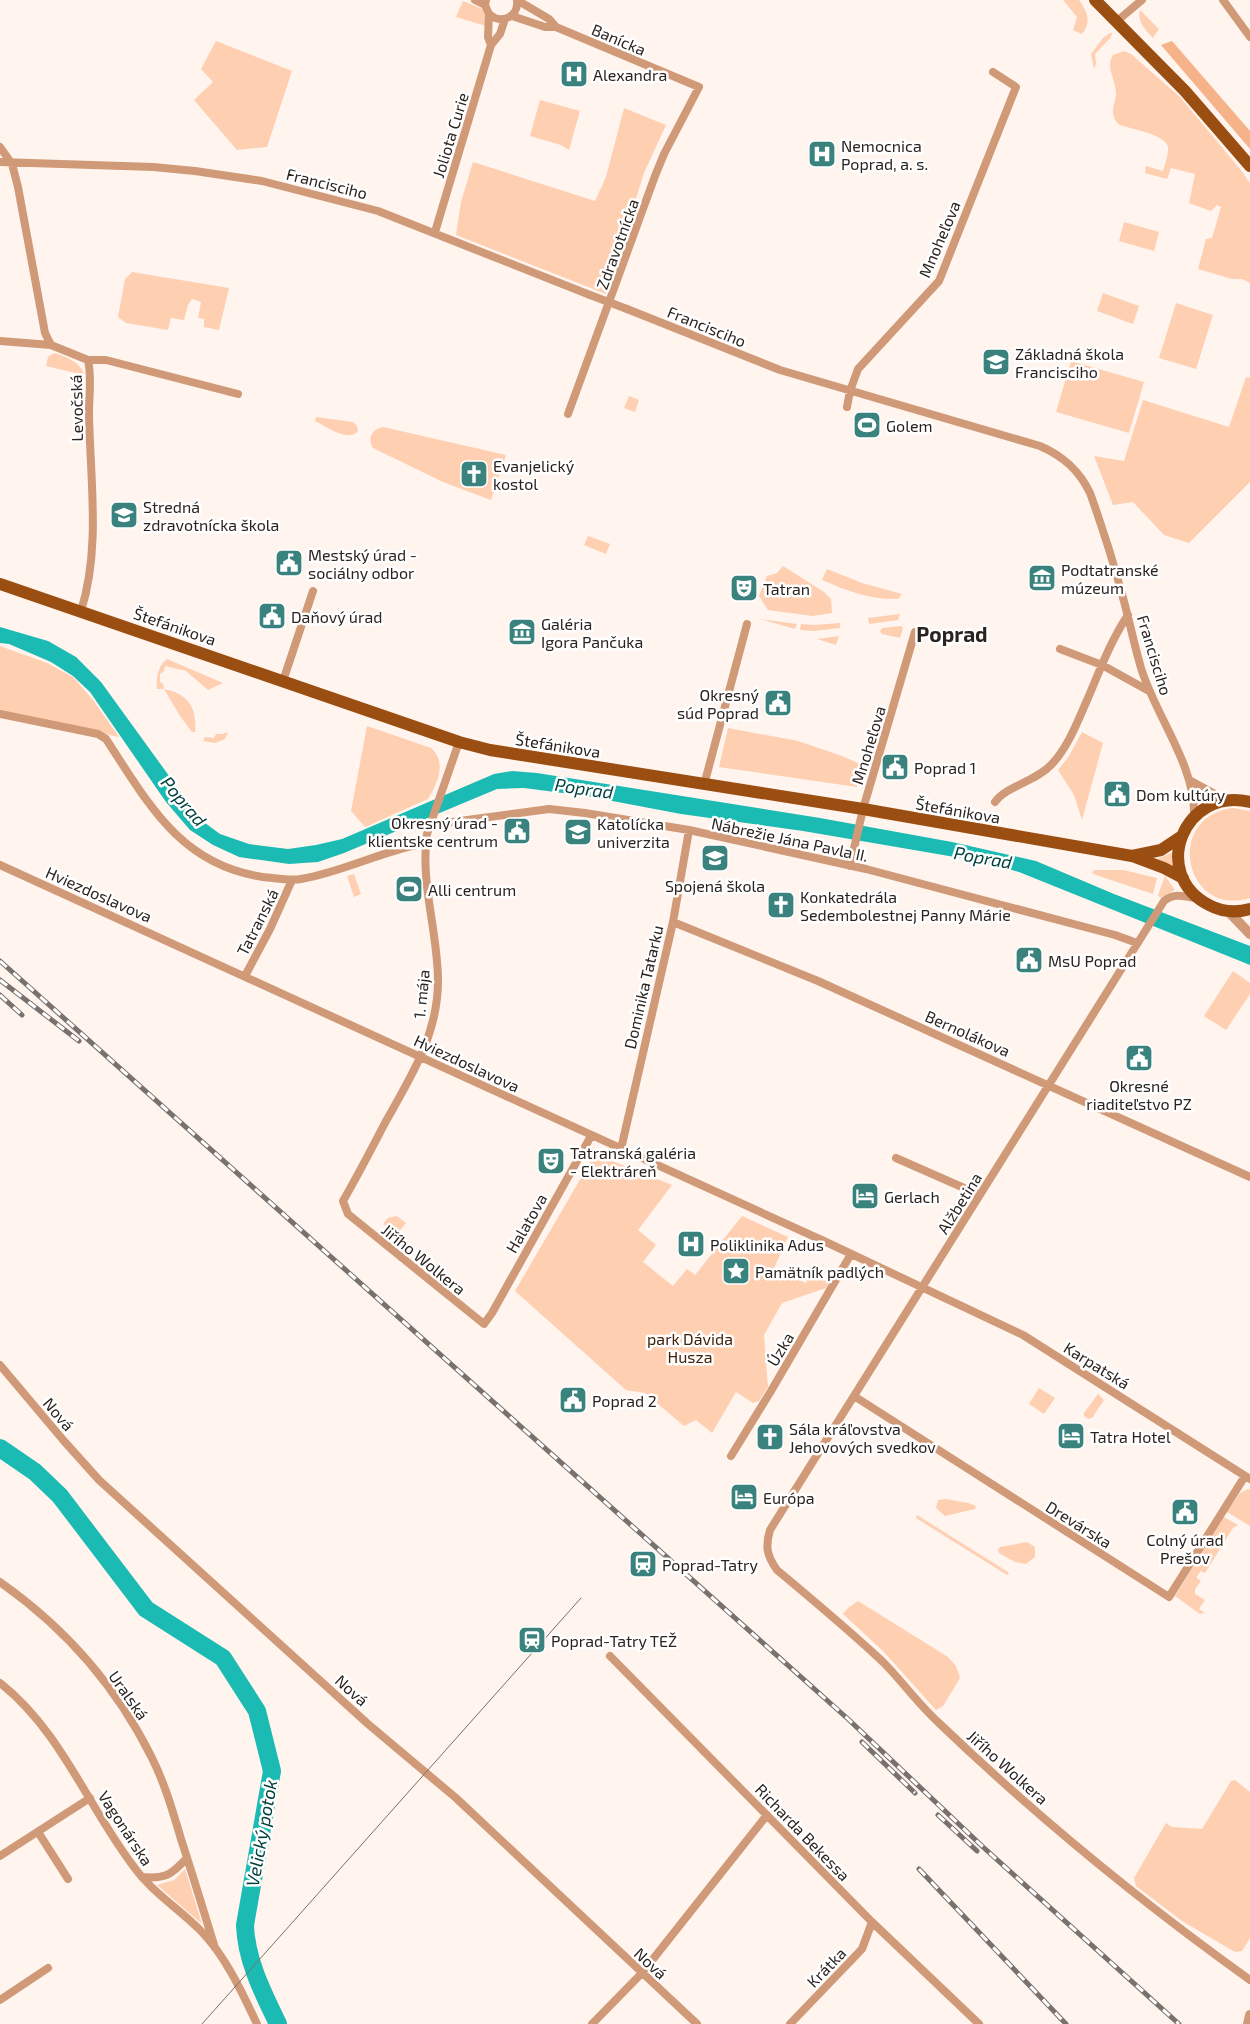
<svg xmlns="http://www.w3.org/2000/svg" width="1250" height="2024" viewBox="0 0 1250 2024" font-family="'Exo 2',sans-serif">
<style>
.green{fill:#ffcfb2}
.forest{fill:#f6b389}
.water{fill:#1bbbb3}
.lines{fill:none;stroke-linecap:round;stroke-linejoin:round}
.river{stroke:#1bbbb3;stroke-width:18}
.minor{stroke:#d09977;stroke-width:8}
.tertiary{stroke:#d09977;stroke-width:10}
.primary{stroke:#9b4e11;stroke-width:12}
.tram{stroke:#79716d;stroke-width:1}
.rail-casing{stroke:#79716d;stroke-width:5}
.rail{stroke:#fff;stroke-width:3;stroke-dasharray:9;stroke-linecap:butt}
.minor-bridge{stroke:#d09977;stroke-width:8}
.labels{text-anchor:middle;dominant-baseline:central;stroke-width:5;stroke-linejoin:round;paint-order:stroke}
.street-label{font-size:16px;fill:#2a2320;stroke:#fff}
.poi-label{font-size:16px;fill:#2a2320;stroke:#fff;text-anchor:start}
.park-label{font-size:16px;fill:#41210a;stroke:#fff}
.water-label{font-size:18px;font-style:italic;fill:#00413e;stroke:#fff}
.district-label{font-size:21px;font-weight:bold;fill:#2a2320;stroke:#fff}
</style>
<rect width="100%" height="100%" fill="#fff4ee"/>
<!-- green -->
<path class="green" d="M1063,0H1079C1087,11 1092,22 1082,34L1073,30L1077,17Z
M463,1L485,10L488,16L486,26L456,17Z
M1140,10L1159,29L1153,38C1145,29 1137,22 1140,10Z
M1110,33H1112L1111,37L1095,54L1096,64L1094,69L1091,54L1103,38Z
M216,41L292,71L267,147L237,150L194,100L213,82L201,69Z
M1124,51L1131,54L1180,97L1240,169L1250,183V283L1242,279H1232L1198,269L1206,239L1212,238L1221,207L1217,205L1211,211L1189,203L1195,174L1171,168L1167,179L1145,173L1146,166L1163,171C1165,164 1169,154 1168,147C1166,134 1129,129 1118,124C1116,121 1113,117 1113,113C1112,107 1116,100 1116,94C1116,80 1105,67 1113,55Z
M540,100L580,111L569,150L561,145L530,136Z
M624,108L666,125L644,173L606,294L456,235L461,202L473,162L595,201L606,177Z
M1124,222L1159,232L1154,251L1119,241Z
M132,272L229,288L219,330L204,327V319L198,318L201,302L192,299L188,305L184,320L171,318L168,330L126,323L118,317L125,279Z
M1103,293L1139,306L1133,324L1097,311Z
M1176,303L1213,315L1196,369L1159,358Z
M54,353C65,356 82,363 84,375L46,366L48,357Z
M1071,361L1144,382L1129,433L1056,412Z
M1246,377L1250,378V482L1189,543L1164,535L1133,502L1113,505L1094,456L1124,461L1143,400L1229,427Z
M629,396L639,400L635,412L624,408Z
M316,417L353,422L357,426L358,431C348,443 326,426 315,421Z
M383,427L506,455L491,500L443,482L373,448C367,438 372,429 383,427Z
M588,536L610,544L606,554L584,545Z
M783,566L824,592L831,599L832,613L813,616L768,610L759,596L767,576L777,573Z
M827,569L862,583L902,594L898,599C870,600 848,591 822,580Z
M900,614L898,620L869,624L868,618Z
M760,619L797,624L795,629Z
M840,623V628L813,631L800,630L801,624L814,625Z
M901,626L903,628L900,638L882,634L880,631L882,628Z
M839,636L836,645L817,639Z
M0,646L47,663L73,677L93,700L119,737L0,711Z
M167,659L223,683L208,690L186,671L165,666L164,671L160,674V682L163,684L164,689C189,694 197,708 195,732H192L180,716L164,689H157C156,679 158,665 167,659Z
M367,726L431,748C447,762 438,783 428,799L365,827L351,811Z
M728,728L798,741L842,756L865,766L857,787L719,767Z
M228,732L225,739L215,743L203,741L205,737L214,738L216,734H222Z
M1082,732L1103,743L1082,820L1074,795L1058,770L1069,756Z
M1233,808L1250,811V898C1185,918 1163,817 1233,808Z
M1173,852L1174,866L1157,859Z
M1095,870H1123L1157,878L1153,894L1093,874L1092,872Z
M354,874L361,894L354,897L347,876Z
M1165,876L1175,890L1160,898L1158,895Z
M1233,971L1250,983V994L1226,1030L1204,1016Z
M595,1154L672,1185L638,1230L656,1245L643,1262L673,1286L687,1269L695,1275L742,1216L788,1237L774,1268L806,1283L810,1273L829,1283L826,1288L782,1303L764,1335L768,1387L759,1401L753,1403L736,1392L712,1433L696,1420L684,1426L645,1393L626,1390L515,1291Z
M397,1216L406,1223L397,1234L383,1224L388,1218Z
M1039,1388L1055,1398L1044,1414L1029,1404Z
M1098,1394L1104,1400L1092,1418L1088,1419L1084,1416V1413Z
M1248,1489L1250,1490V1526L1227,1512L1240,1493Z
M946,1499L968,1503L976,1506L975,1509L945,1516L936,1508L938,1500Z
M917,1515L1008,1572L1009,1574L1007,1575L916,1518Z
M1224,1517L1238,1525L1233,1528L1205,1573L1201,1571L1197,1576V1578L1201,1581L1195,1589V1594L1205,1600L1199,1609L1205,1613L1200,1614L1175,1596Z
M1027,1542L1035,1547V1557L1026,1564L1015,1562L999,1553L998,1549L1000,1547Z
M858,1601L948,1657L956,1666L960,1678L943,1706L936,1710L884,1652L843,1614L848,1608Z
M1235,1780L1250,1792V1938L1242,1951L1235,1952L1182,1921L1136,1886L1134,1878L1166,1823L1172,1827L1202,1829L1231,1781Z
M185,1869L202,1924L157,1885L174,1880Z"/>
<!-- forest -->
<path class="forest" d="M1172,41L1250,131V149L1161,45Z"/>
<!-- water -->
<path class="water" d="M0,627L48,641L76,657L101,682L201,820L220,834L249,844L288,849L316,845L342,839L494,774L512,771L537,773L820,818L952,842L1036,861L1114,894L1250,946V965L1019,872L984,862L803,831L681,814L586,796L524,788L497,789L344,853L318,862L289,864L239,857L213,845L190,830L166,802L90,692L73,676L51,662L9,644L0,643Z"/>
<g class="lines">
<!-- river -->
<path class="river" d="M0,1448L35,1472L60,1496L146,1609L223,1658L257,1711L272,1771L245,1925C246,1960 263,1993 278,2024"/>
<!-- minor -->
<path class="minor" d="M475,0L485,5
M486,0L485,5L489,14C501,25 519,17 517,0
M517,0L549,19L556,27
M1223,0L1250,37
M489,14L488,37L491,45
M512,16L545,27H556L699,87L664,154L655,176L568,414
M1117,21L1142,0
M0,147L12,164L18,187L45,333L51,345L88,360H106L238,394
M0,162L153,167L195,171L262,181L378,211L590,295
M435,232L491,45L500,34L505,19
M627,309L780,370L1040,446C1063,456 1079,470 1090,493C1102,526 1113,561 1122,594C1129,619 1134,644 1141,668C1156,717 1196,766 1194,816
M0,341L51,345
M847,407L850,391L858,369L939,281L1016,87L993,72
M81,611C101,548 90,479 89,413C89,395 92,378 88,360
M1060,649L1102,665L1149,691
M283,681L313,591
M0,714L98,734L106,739C148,803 180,865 263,877C276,878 289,881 301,879C343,872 384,850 426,843
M459,742L427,834C420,884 438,932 438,981C438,1034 411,1077 386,1121C372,1148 358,1175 343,1201L348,1214L484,1324L492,1313L591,1136
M1191,781L1226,800
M704,785L747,624
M995,802C1006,786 1035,782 1051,765C1069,746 1078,720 1088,698C1100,670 1111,640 1128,615
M430,825L549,809L585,813L689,830L866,869L1115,935L1137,943
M0,865L826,1242L1023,1335L1250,1479
M850,866L863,809L915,632
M1195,898C1184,896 1173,893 1164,901L770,1530C765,1547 767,1556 777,1570C813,1600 849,1630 883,1662C902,1681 918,1704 939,1723C1036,1816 1141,1902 1250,1980
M673,922L818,981L1250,1177
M245,976L270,929L292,880
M621,1149L673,922L689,830
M896,1158L980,1195
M0,1365L64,1441L99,1480L368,1724L456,1798L697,2024
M854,1396L1169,1597L1245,1476
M731,1456L771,1391L851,1254
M0,1582C64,1627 117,1687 152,1758C165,1784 173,1812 181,1839C193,1876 204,1912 215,1948
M610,1656L872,1922L979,2024
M0,1683C61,1731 88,1807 134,1867C152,1892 178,1908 200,1930C225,1955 242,1992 257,2024
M38,1832L68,1879
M0,1856L90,1798
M142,1877C166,1879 171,1875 187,1858
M0,2000L48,1968
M592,2024L642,1973L767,1815
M790,2024L862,1949L872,1922"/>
<!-- tertiary -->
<path class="tertiary" d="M1228,911L1250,934
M1248,2024L1250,2015"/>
<!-- primary -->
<path class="primary" d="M1095,0L1185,91L1250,166
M0,584L459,742L490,750L863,809L1132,856L1164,868L1183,878
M1250,802C1184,786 1149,874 1209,905C1222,912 1236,913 1250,909
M1132,856L1161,850L1182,836"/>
<!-- tram -->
<path class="tram" d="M202,2024L581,1598"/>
<defs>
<path id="rail" d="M0,961L848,1719L983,1847L1179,2024
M0,980L79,1041
M0,995L22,1015
M862,1742L915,1793
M938,1815L977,1851
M919,1869L1066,2024"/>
</defs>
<!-- rail casing -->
<use href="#rail" class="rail-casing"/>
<!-- rail -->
<use href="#rail" class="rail"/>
<!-- minor-bridge -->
<path class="minor-bridge" d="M590,295L627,309"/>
</g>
<!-- icons -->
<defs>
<symbol id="hospital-square" viewBox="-11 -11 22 22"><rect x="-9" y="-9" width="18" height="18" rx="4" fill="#3a827d" stroke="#fff"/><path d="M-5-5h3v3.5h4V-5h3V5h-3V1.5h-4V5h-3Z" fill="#fff"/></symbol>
<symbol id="school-square" viewBox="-11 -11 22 22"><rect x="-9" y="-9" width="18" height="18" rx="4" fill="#3a827d" stroke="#fff"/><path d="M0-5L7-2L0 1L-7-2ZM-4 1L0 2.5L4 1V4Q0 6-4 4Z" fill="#fff"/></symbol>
<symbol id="stadium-square" viewBox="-11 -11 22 22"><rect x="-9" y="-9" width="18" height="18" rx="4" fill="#3a827d" stroke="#fff"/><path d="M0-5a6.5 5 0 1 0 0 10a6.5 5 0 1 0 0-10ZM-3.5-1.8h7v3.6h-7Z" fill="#fff"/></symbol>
<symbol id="church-square" viewBox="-11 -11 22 22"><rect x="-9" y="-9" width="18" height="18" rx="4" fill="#3a827d" stroke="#fff"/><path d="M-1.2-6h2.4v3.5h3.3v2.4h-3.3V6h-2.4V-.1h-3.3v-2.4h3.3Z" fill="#fff"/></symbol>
<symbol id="civic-square" viewBox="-11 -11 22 22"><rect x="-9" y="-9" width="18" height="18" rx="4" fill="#3a827d" stroke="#fff"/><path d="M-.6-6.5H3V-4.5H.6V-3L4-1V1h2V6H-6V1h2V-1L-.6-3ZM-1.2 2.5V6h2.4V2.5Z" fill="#fff"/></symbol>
<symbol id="museum-square" viewBox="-11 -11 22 22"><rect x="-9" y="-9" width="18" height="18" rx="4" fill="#3a827d" stroke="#fff"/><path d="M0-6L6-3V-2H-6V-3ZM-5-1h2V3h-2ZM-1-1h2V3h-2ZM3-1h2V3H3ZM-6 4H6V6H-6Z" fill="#fff"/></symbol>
<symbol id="theatre-square" viewBox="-11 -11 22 22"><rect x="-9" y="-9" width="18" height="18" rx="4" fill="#3a827d" stroke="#fff"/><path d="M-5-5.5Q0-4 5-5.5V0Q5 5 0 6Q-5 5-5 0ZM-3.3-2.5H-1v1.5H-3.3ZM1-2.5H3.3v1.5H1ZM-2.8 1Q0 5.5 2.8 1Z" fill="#fff"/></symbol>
<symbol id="university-square" viewBox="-11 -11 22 22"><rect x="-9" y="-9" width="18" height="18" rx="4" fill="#3a827d" stroke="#fff"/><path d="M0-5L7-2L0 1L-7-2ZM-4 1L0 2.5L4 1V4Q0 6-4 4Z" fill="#fff"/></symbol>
<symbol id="hotel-square" viewBox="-11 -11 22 22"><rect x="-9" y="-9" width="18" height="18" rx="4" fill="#3a827d" stroke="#fff"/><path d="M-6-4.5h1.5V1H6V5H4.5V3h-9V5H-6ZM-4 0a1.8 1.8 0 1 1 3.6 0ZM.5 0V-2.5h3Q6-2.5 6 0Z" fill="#fff"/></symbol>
<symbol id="sight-square" viewBox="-11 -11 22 22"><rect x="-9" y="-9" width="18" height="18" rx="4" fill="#3a827d" stroke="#fff"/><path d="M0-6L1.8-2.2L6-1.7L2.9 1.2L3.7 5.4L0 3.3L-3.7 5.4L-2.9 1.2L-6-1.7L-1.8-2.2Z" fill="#fff"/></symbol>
<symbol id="station-square" viewBox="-11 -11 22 22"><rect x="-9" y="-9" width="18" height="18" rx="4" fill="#3a827d" stroke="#fff"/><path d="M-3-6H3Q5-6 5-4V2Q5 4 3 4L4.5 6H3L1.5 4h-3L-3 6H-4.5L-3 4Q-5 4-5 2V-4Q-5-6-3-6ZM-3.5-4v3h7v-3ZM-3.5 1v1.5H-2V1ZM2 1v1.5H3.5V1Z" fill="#fff"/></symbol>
</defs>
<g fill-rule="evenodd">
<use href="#hospital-square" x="558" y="58" width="32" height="32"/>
<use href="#hospital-square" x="806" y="138" width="32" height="32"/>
<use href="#school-square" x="980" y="346" width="32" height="32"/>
<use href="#stadium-square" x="851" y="409" width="32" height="32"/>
<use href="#church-square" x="458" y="458" width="32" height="32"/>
<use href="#school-square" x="108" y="499" width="32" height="32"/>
<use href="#civic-square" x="273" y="547" width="32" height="32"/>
<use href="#museum-square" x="1026" y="562" width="32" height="32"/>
<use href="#theatre-square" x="728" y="572" width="32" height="32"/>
<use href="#civic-square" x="256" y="600" width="32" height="32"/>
<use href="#museum-square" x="506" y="616" width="32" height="32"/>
<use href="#civic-square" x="762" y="687" width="32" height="32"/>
<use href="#civic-square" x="879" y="751" width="32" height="32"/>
<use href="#civic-square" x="1101" y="778" width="32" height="32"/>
<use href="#civic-square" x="501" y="815" width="32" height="32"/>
<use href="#university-square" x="562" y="816" width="32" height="32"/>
<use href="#school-square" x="699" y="842" width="32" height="32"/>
<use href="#stadium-square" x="393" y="873" width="32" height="32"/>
<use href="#church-square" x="765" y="889" width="32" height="32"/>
<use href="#civic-square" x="1013" y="944" width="32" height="32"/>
<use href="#civic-square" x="1123" y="1042" width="32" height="32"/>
<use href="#theatre-square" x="535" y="1145" width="32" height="32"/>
<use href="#hotel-square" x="849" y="1180" width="32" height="32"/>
<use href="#hospital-square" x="675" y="1228" width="32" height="32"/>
<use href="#sight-square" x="720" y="1255" width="32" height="32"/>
<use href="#civic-square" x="557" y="1384" width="32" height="32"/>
<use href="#hotel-square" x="1055" y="1420" width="32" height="32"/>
<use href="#church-square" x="754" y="1421" width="32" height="32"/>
<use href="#hotel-square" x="728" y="1481" width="32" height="32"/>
<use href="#civic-square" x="1169" y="1496" width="32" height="32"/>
<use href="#station-square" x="627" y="1548" width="32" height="32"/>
<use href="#station-square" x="516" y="1624" width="32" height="32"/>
</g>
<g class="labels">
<!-- street labels -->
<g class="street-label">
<text transform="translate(619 39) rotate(23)">Banícka</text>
<text transform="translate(450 135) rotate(-73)">Joliota Curie</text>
<text transform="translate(327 183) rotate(14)">Francisciho</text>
<text transform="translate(939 239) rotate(-67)">Mnoheľova</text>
<text transform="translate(617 244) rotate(-70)">Zdravotnícka</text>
<text transform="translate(707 326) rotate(22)">Francisciho</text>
<text transform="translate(76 408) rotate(-91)">Levočská</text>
<text transform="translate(175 626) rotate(19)">Štefánikova</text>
<text transform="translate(1155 655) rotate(73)">Francisciho</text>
<text transform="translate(558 745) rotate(9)">Štefánikova</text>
<text transform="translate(868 745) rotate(-73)">Mnoheľova</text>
<text transform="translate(958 810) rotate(10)">Štefánikova</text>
<text transform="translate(790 839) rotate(12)">Nábrežie Jána Pavla II.</text>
<text transform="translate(99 894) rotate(24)">Hviezdoslavova</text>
<text transform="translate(257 922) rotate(-63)">Tatranská</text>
<text transform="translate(643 987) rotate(-77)">Dominika Tatarku</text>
<text transform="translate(421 994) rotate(-84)">1. mája</text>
<text transform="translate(968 1033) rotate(24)">Bernolákova</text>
<text transform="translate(467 1063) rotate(25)">Hviezdoslavova</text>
<text transform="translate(959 1203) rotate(-58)">Alžbetina</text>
<text transform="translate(526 1223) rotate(-60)">Halatova</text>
<text transform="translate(424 1259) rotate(39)">Jiřího Wolkera</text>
<text transform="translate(780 1349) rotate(-59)">Úzka</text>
<text transform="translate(1097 1365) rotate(32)">Karpatská</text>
<text transform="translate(59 1414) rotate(50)">Nová</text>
<text transform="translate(1079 1524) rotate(32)">Drevárska</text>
<text transform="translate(352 1690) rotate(42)">Nová</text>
<text transform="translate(129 1695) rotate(55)">Uralská</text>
<text transform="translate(1008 1767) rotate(42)">Jiřího Wolkera</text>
<text transform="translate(126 1828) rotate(57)">Vagonárska</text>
<text transform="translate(803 1832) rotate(46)">Richarda Bekessa</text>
<text transform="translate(651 1963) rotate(43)">Nová</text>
<text transform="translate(826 1967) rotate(-46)">Krátka</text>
</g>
<!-- poi labels -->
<g class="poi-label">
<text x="593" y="74">Alexandra</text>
<text x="841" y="145">Nemocnica<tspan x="841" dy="18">Poprad, a. s.</tspan></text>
<text x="1015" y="353">Základná škola<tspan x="1015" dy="18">Francisciho</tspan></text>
<text x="886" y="425">Golem</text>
<text x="493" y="465">Evanjelický<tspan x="493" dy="18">kostol</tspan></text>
<text x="143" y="506">Stredná<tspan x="143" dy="18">zdravotnícka škola</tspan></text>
<text x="308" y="554">Mestský úrad -<tspan x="308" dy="18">sociálny odbor</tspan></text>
<text x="1061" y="569">Podtatranské<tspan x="1061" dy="18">múzeum</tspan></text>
<text x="763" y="588">Tatran</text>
<text x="291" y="616">Daňový úrad</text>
<text x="541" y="623">Galéria<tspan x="541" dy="18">Igora Pančuka</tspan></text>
<text x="759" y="694" text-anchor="end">Okresný<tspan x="759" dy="18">súd Poprad</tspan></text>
<text x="914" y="767">Poprad 1</text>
<text x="1136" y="794">Dom kultúry</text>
<text x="498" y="822" text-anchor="end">Okresný úrad -<tspan x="498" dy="18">klientske centrum</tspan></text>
<text x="597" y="823">Katolícka<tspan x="597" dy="18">univerzita</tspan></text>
<text x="715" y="885" text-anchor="middle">Spojená škola</text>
<text x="428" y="889">Alli centrum</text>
<text x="800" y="896">Konkatedrála<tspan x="800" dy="18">Sedembolestnej Panny Márie</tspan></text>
<text x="1048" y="960">MsU Poprad</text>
<text x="1139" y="1085" text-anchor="middle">Okresné<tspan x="1139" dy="18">riaditeľstvo PZ</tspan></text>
<text x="570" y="1152">Tatranská galéria<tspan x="570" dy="18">- Elektráreň</tspan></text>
<text x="884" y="1196">Gerlach</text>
<text x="710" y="1244">Poliklinika Adus</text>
<text x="755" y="1271">Pamätník padlých</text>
<text x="592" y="1400">Poprad 2</text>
<text x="789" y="1428">Sála kráľovstva<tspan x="789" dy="18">Jehovových svedkov</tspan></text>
<text x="1090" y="1436">Tatra Hotel</text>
<text x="763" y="1497">Európa</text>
<text x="1185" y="1539" text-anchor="middle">Colný úrad<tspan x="1185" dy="18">Prešov</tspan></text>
<text x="662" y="1564">Poprad-Tatry</text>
<text x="551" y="1640">Poprad-Tatry TEŽ</text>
</g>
<!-- park labels -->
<g class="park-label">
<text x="690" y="1338">park Dávida<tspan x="690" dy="18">Husza</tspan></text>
</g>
<!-- water labels -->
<g class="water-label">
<text transform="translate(584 788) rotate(8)">Poprad</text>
<text transform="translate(184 801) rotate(50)">Poprad</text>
<text transform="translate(983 857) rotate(10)">Poprad</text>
<text transform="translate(261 1833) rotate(-80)">Velický potok</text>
</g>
<!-- district labels -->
<g class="district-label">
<text x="952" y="633">Poprad</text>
</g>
</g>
</svg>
